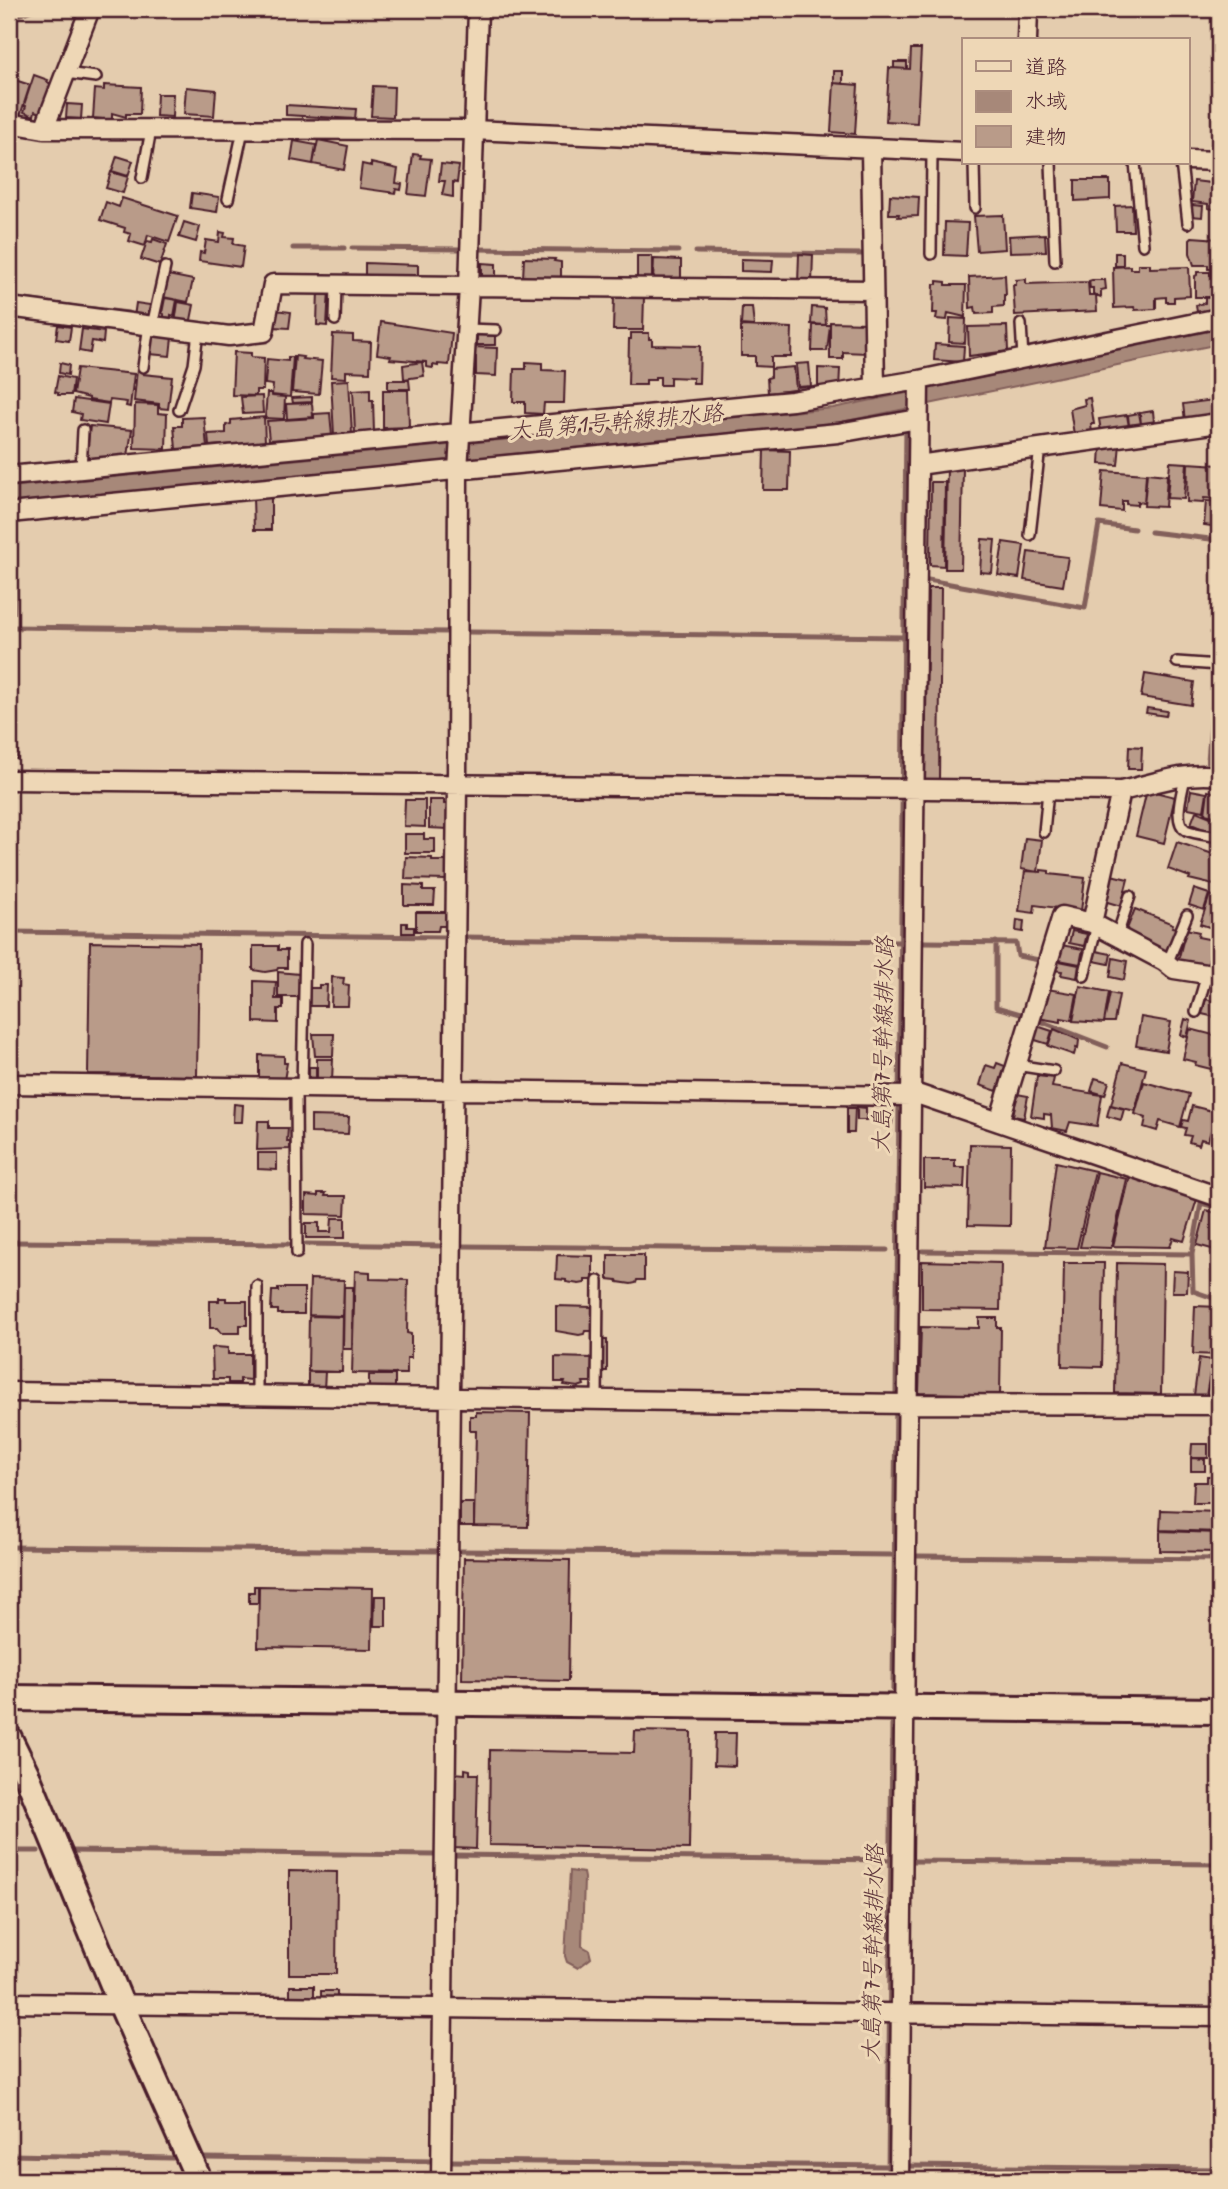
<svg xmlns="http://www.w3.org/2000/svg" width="1228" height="2189" viewBox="0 0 1228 2189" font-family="'Patrick Hand','Klee One',sans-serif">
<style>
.water{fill:#a78879;stroke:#825e5a;stroke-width:2}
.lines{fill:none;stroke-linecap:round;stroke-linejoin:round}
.stream{stroke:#825e5a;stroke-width:5}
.building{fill:#b99b89;stroke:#4a1f2b;stroke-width:2}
.lane-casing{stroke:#4a1f2b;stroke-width:14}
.street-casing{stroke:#4a1f2b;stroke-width:23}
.secondary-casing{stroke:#4a1f2b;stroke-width:30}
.lane{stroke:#eed7b6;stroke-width:9}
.street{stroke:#eed7b6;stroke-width:18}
.secondary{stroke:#eed7b6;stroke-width:24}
.labels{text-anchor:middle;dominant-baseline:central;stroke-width:6;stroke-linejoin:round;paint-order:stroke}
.water-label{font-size:23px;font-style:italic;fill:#61393e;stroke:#eed7b6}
</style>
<rect width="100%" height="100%" fill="#e4ccae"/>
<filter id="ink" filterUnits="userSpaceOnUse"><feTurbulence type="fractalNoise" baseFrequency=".0143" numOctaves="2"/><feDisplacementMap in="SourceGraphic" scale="14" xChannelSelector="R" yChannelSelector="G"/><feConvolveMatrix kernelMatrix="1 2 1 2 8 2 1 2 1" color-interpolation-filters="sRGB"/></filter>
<g filter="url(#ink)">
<!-- water -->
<path class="water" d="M1219,329V344L842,422L9,503V487L833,408Z
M570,1871L583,1873L584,1878L582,1946L589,1950L591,1958L578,1968L567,1962L565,1956Z"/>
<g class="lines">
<!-- stream -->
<path class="stream" d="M9,18L35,9
M293,248H344
M352,248L460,249
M475,249L678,251
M696,252L866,254
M9,298L76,307
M86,308L128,313
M1151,532L1219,540
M928,580L1085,608L1099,524L1134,529
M9,627L450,632
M467,632L903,637
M1217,658L1219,625
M1208,761L1215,671
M9,932L444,937
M463,937L900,942
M924,942L1016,943L1018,956L1039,960
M996,942V1007L1024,1015
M1035,1019L1107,1047
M9,1242L288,1244
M306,1244L442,1246
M460,1246L887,1250
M923,1251L1192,1254L1193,1291L1219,1300
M1192,1254L1201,1203L1219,1208
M9,1547L440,1551
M457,1551L894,1555
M917,1556L1219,1559
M893,1690L906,426
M9,1851H38
M69,1851L437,1855
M452,1855L891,1860
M911,1861L1219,1864
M9,2155L173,2158
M203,2158L433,2161
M450,2161L888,2166
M908,2166L1219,2169
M888,2180L892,1725"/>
</g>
<!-- building -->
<path class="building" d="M911,49H921L917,123L886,121L889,68L910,69Z
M894,62H907V69L894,68Z
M834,71H843V84L834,83Z
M34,75L48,80L47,82L54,85L44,114L35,111L34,116L24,112L26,106L24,105Z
M9,78L30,85L20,116L9,112Z
M834,83L858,85L855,134L831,132Z
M104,85L141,87L140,114H126V117L112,113V120L93,118L95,89L104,90Z
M373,86L394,87L393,117L371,116Z
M186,87L216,90L214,116L184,114Z
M157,94H173L172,117L156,116Z
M67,104L82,105L81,119L66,118Z
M286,105L356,109L355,119L286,115Z
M318,140L348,146L344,170L313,164Z
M294,141L316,145L313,164L291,160Z
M413,154L421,155L420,158L431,159L426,196L408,194Z
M117,156L133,161L128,176L112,171Z
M371,163L398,169L396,183L402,184L401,190L396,189L395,193L359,188L362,164L371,166Z
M441,164L459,166L457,183L453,182V197L442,195L445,181H439Z
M111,172L128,177L123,193L106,188Z
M1075,180H1110V199L1075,201Z
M1194,181L1219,184V210L1208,208V204L1192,202Z
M192,193L219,197L217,212L190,208Z
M890,195L919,197L918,216L898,217L899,214H889Z
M122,198L178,216L169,242L148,235L145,246L129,241L131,234L124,232L125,228L100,220L106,202L119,207Z
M1132,205L1133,231H1116L1115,206Z
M1192,205L1203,206L1202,217L1191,216Z
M1003,215L1005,249L977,251L974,216Z
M184,222L200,227L196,242L179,237Z
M945,222L968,223L966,256L944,255Z
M220,232L225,233L224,237L234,238L233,244L244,246L241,267L199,261L200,252L204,253L206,240L219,242Z
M1045,234L1046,251L1010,252L1009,236Z
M1192,237L1219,239V269H1208V265H1194L1190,253V239Z
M153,239L167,244L160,265L141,259L147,241L152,242Z
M1115,253H1123V266H1115Z
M799,254L813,255L812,283H798Z
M637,256H652V279H637Z
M524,258L555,259L554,261L561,262V279L523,278Z
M654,259L681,260V282L653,281Z
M741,259L773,260L772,272L741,271Z
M365,263L418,265V280L365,278Z
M482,263L496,264V281H482Z
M1138,264H1150V268L1189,267L1190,296L1174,297V302H1166V297L1156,298V309L1135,310L1134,307L1114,308L1113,267L1130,266V269H1138Z
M1197,272H1210V275H1219V297H1195V276L1197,275Z
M168,275L193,280L188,302L163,297Z
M1005,275L1006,295H1004V306L993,307V313L976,314L975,307L970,308L969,277Z
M1026,279V284L1088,282L1089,295H1096L1097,311L1015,315L1013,285H1016V280Z
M1092,280H1105L1106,289L1101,290V297L1093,294V288H1090L1089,281Z
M937,281L946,282V285H966L965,317L948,313L947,320L936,319L937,313H933L934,284H937Z
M318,288L329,289L327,326L317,325Z
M614,296L644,297L643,330H613Z
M1219,297V308L1197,312L1196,305L1205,303V298Z
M165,298L177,300L174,316L171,315V318L164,317V314L162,313Z
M178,302L194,305L190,325L175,323Z
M136,303L150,305L148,320L134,317Z
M742,307H752L754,326L741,325Z
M812,307L825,308L826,325L811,324Z
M275,310L291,312L289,328L273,327Z
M950,318L966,319L965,343L949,342Z
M381,322L452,333L449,365L438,364V366L433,365V368L426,367V362L390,359L391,356L377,354Z
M830,322L868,323L867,353L843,352V359H830Z
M58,325L71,327L69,341L56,339Z
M813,325H830L827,351H812Z
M741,326L792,328L791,357H771V367L755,366V356H741Z
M1007,326L1008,351L969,356L968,327Z
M82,329L104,332L103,343L92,341L90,353L79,351Z
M631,333H649V339H652V345L700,346L699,383H693V378L670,377V385H660V377H655V380H646V385H628L629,339H631Z
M333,334L353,335V341L371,342L370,372L346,371V378L331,377Z
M152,335L172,337L170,356L150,354Z
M477,335L495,336V345H477Z
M935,344L964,346L963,362L934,360Z
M473,347L497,348L496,376L476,375V357H473Z
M234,352L251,353V357L264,358L263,390H256V396L232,395Z
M295,356L303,357L302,359L322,361L319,394L292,392Z
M288,357H293L290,397L272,395L273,385L265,384L267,359L288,361Z
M422,362L424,376L404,379L403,365Z
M526,362L542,363V370L565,371L564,403H544L543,414L525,413V402H513L514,369H526Z
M60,363L69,365L68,375L59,373Z
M809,363L811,386L798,387L796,364Z
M794,367L796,390L768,393L767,378L771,377V369Z
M77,368L134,374L130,407L126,406L127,402L110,400L109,403L89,400V398L73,394Z
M818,368L840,369L839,389H818Z
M137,369L143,370V374L172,377L168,409L159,408V404L134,401Z
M58,376L73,379L71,395H58V393L55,392Z
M349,380L352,434L334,435L331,381Z
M388,380H409L410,389H388Z
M370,389V400H373L374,432L355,433L353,390Z
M383,390H408L409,427L383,428Z
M267,393H272V396L285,397L284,419L265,418Z
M262,396L263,413L243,414L241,397Z
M312,397V402L293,403L292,398Z
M1090,398L1094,424H1091L1092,433L1074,435L1070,409L1085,405L1084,399Z
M74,399L109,404L106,424L80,420L81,414L72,412Z
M1213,400L1216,417L1185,421L1183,404Z
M312,403L313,417L287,419L286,404Z
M135,404L158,405V413L167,414L166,449L134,448Z
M1153,411L1154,422L1141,424L1140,413Z
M330,413L332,436L269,440L267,421L314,418V414Z
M1139,413L1141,424L1129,425L1128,415Z
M1127,415L1129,427L1101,431L1099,419Z
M204,417L207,447L176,449L174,426H182V418Z
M264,417L265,442L209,446L208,434L226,433V425L231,424V420Z
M90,426L132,430L128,456L90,458L87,454Z
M1120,444L1118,465L1100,464L1101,446Z
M764,450L790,451L789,490H763Z
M1170,462L1187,463L1184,499L1167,498Z
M1188,463L1219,465V499L1204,498L1203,503L1187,502Z
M947,467L963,468L961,569H945Z
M1104,471L1146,474L1144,503L1137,502V505L1126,504V501H1122V511L1101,509Z
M1147,473L1167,475L1165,507L1144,506Z
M931,482H945L944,566L930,565Z
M271,497V530H254L253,498Z
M1206,501L1219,502V527L1204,525Z
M982,539L995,540L992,573L980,572Z
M1003,542L1024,545L1019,578L998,575Z
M1028,552L1068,557L1063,586L1024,580Z
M9,580H16L15,613H9Z
M928,588H941L939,780H925Z
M1145,674L1194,682L1191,705L1141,697Z
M9,704H17L16,725H9Z
M1147,708L1167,711L1166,716L1146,713Z
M9,726H17V759H9Z
M1129,746L1142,747L1141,769H1128Z
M1147,790L1175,797L1164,843L1136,836Z
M1191,790L1207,793L1204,811L1188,808Z
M1208,791L1219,793V817L1205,814Z
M405,800H425V827L404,826Z
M429,800H444V804H448V829L429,828Z
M1196,811L1218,820L1213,833L1191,824Z
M405,834H424V839H435V853H405Z
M1025,838L1042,840L1038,872L1021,869Z
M1177,842L1219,856V868L1214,885L1189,879L1190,877L1168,869Z
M406,857L432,858V861H446V880L405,879Z
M1041,870L1049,871V874L1085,878L1081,911L1035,905L1034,913L1019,911L1025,871L1041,872Z
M1111,875L1128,879L1121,906L1104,901Z
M404,885L423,886V891H435L434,905H404Z
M1194,889L1209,894L1204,910L1189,905Z
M1210,895L1219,898L1218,930L1200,924Z
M1135,909L1173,924L1172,927L1176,928L1166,954L1125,934Z
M416,912H447V926H439L438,931H416Z
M1017,920L1024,921L1023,932L1016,931Z
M402,923H407V927H414V933H402Z
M1186,929L1199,932L1198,937L1213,940L1207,968L1178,961Z
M1072,931L1087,934L1084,946L1069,943Z
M90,942L199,944L197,1076L88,1074Z
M1061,945L1083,949L1080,964L1059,960Z
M253,946H278V950H287V968H278L277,970L265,972L253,970Z
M1096,951L1111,954L1109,964L1094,961Z
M1113,958L1127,961L1124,980L1110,977Z
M1054,960L1079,965L1077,978L1061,975L1062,971L1053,970Z
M278,972L299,974V997H278Z
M332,977L344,978L343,984L349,985L348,1006H331Z
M254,981L276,982L275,999H283V1009H278V1023L254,1022Z
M319,985H327L326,1006H309L310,988H319Z
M1080,986L1109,992L1104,1023L1073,1021Z
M1047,989L1077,994L1072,1020L1061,1018V1022L1038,1018Z
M1110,993L1119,995L1114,1022H1104Z
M1206,999L1219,1003V1018L1202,1014Z
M1141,1017L1171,1022L1166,1051L1136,1046Z
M1185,1019L1191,1021L1187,1037L1181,1035Z
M1037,1026L1052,1031L1048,1044L1032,1039Z
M1054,1029L1079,1040L1078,1049L1076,1048L1074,1055L1048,1046Z
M1190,1029L1217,1036L1219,1034V1071L1195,1065L1196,1062L1183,1059Z
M313,1034H334L333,1056H315Z
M259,1055L284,1056V1063H287L284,1080L259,1079Z
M317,1059H333L332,1080H317Z
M997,1063L1005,1066L997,1091L980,1085L986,1065L995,1068Z
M1122,1063L1146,1069L1135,1111L1111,1105Z
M309,1067H316V1080H309Z
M1037,1076L1054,1078L1052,1087L1102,1095L1097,1126L1070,1122L1067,1131L1052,1128L1051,1115L1044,1114V1118L1031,1116Z
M1095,1078L1109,1082L1105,1095L1091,1091Z
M1144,1082L1189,1094L1180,1127L1160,1121L1157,1131L1144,1127L1146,1118L1135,1114Z
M1017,1094L1028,1096L1024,1118L1013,1116Z
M234,1104L243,1105L242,1122H233Z
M1110,1105L1124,1109L1121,1120L1107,1116Z
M1192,1106L1216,1112L1208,1141L1201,1139L1199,1145L1189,1142L1191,1136L1184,1135L1186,1128L1181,1127L1183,1120L1188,1121Z
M857,1107L866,1108V1120H857Z
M847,1108H855L854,1133H847Z
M886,1111H893L892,1124H886Z
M311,1116L349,1117L348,1134L311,1133Z
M258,1121H269V1128H288L287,1142H290V1149L257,1150Z
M970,1144L1011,1145L1010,1226L968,1225Z
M258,1153H277V1170L258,1169Z
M924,1160H955V1167H965L964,1188L924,1187Z
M1056,1162L1095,1171L1077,1248L1045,1247Z
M1097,1172L1127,1179L1111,1248L1080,1247Z
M1130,1176L1198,1196L1184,1241L1173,1238L1170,1247L1113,1246Z
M318,1193H326L325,1196H346L345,1215L306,1214V1195L318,1196Z
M1206,1210L1219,1214V1251L1197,1245Z
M332,1218H345V1238H306V1223H319V1232H331Z
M557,1255L593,1256V1280H585V1283L579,1284L566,1282V1280L556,1279Z
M608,1255H644V1280H637L636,1283L631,1284L618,1282L617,1280L608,1279Z
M922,1261L1001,1263L1000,1310L922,1309Z
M1064,1263H1104L1102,1367L1062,1366Z
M1117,1263L1163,1264L1161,1394L1115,1393Z
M355,1271L370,1272V1279L408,1280L407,1333L411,1334V1358H407V1374L352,1373Z
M1173,1271L1188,1272L1187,1292H1172Z
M310,1279L344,1280L343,1316L309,1315Z
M344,1287H353L352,1349H343Z
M278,1288H304V1314H278V1310H271L272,1291H278Z
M219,1298H226V1301H247V1325H240V1333H221L217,1328H210V1301H219Z
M556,1306L593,1307L592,1331H585L584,1334L579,1335L556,1331Z
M1195,1306L1219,1307V1355L1193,1354Z
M309,1316L343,1317L342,1372L308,1371Z
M979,1318H997V1328H1001L1000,1395L919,1393L921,1327L979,1328Z
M601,1340H607V1371H601Z
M216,1347L228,1348V1354H250V1380L240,1379V1383H228V1379H213L212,1348Z
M555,1357L592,1358L591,1382H583L584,1385L578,1387L564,1385L565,1382H555Z
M1199,1358L1212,1360L1206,1396L1194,1395Z
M1212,1359L1219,1360V1397L1207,1395Z
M308,1372H325L324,1389H308Z
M369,1375H395V1388H369Z
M476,1412L530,1413L528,1527L474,1526L476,1431H470V1416H476Z
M1192,1444H1208V1458H1191Z
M1191,1458L1205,1459V1471H1191Z
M1207,1476H1219V1503H1193L1194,1482H1207Z
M460,1503H474V1526H460Z
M1161,1510L1219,1512V1532L1160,1530Z
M1160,1531L1219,1533V1552L1160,1551Z
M464,1558L570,1560L568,1681L462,1679Z
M254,1586H258V1603H249V1592H254Z
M259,1586L373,1588L372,1649L258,1647Z
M375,1596H386V1626H374Z
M635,1731L691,1732L689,1849L489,1845L490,1750L634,1753Z
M715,1733H736L735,1766L714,1765Z
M465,1769L470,1770V1774H478L476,1849L453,1848L455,1773L465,1774Z
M289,1871L337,1872L336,1974H289Z
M290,1986H314V1999H290Z
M321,1991H337V1998H321Z"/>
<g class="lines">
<defs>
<path id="lane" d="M66,73L96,77
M974,163L975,208
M1051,163L1055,261
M1135,163L1143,245
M1181,163L1188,223
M142,178L151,130
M228,199L243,130
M931,254L932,151
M335,320L336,285
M1021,324L1023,358
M152,326L165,267
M466,329L496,330
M143,367L149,325
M179,410L194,365L198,332
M81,470L83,430
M1030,535L1040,447
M1177,662L1219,665
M1185,777C1183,790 1172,822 1186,830C1195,834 1209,835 1219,837
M1044,832L1048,791
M1117,936L1130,896
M1167,964L1187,915
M1084,976L1097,925
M1196,1012L1207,974
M1016,1065L1054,1071
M296,1088L297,1253
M302,1088L305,944
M257,1396V1286
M597,1400L598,1281"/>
<path id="street" d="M1027,40L1028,9
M9,123L44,129L472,130L964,152
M44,129L90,9
M871,149L875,388
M1188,160L1219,161
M9,307L229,336L264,332L273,284L873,290
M918,465L1219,423
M9,476L792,401L919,380L1219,318
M9,513L838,433L918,419
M9,780L1121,791C1152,784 1187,771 1219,776
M1121,791L1092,923L1164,961L1174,969L1219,976
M9,1084L911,1096
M911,1092L1219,1197
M999,1122L1062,916L1092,923
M9,1392L907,1404L1219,1405
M9,2003L1219,2017
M441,2180L457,785L458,470L469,287L478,9
M899,2180L919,380"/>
<path id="secondary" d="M9,1698L1219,1711
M9,1738L26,1773L121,2004L199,2180"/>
</defs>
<!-- lane casing -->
<use href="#lane" class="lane-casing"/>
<!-- street casing -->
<use href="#street" class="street-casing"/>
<!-- secondary casing -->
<use href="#secondary" class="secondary-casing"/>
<!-- lane -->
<use href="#lane" class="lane"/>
<!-- street -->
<use href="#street" class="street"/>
<!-- secondary -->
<use href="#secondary" class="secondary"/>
</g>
</g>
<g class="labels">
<!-- water labels -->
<g class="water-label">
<text transform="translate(616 421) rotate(-5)">大島第1号幹線排水路</text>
<text transform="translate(882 1045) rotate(-89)">大島第7号幹線排水路</text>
<text transform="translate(872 1953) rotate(-89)">大島第7号幹線排水路</text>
</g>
</g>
<!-- margin -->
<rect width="1228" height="2189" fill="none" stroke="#eed7b6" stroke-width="35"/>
<rect x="18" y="18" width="1193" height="2154" fill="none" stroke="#4a1f2b" stroke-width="2.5" filter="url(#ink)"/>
<!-- legend -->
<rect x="962" y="38" width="228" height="126" fill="#eed7b6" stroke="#ac8d7e" stroke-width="2"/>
<rect x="976" y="61" width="35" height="10" fill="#eed7b6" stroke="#ac8d7e" stroke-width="2"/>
<text x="1025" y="74" font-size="21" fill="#4a1f2b">道路</text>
<rect x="976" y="91" width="35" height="21" fill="#a78879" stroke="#ac8d7e" stroke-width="2"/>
<text x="1025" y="108" font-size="21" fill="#4a1f2b">水域</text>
<rect x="976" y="126" width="35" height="21" fill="#b99b89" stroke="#ac8d7e" stroke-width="2"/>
<text x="1025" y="144" font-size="21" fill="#4a1f2b">建物</text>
</svg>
